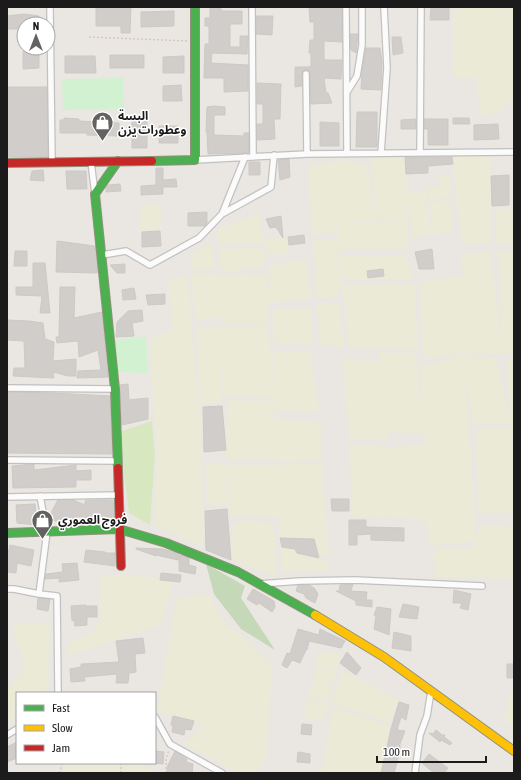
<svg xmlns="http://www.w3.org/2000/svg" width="521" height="780" viewBox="0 0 521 780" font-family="'Asap Condensed','Noto Sans Arabic',sans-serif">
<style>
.farmland{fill:#eaead6}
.grass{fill:#d7e8c1}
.forest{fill:#c5d8b8}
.park{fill:#d1f1d0}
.building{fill:#d0cdca;stroke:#cdc9c5}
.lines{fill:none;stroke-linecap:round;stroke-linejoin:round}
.street-casing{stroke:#c2c1bf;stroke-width:8}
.fast-casing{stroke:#91927c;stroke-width:10}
.slow-casing{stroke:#91927c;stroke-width:10}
.jam-casing{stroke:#91927c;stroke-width:10}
.path{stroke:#d6c6c3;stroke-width:1.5;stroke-dasharray:2 2;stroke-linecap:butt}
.street{stroke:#fcfbfb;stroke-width:5.5}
.fast{stroke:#4caf50;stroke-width:8}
.slow{stroke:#ffc107;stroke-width:8}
.jam{stroke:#c62828;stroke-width:8}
.labels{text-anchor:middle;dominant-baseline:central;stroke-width:3;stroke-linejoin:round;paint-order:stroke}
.poi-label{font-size:12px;font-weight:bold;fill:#1b1b1b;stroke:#fff;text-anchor:start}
</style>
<rect width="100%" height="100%" fill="#eae7e3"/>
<!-- farmland -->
<path class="farmland" d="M454,7H500L502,79V7H514V103H502L503,112L480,115L476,78H453Z
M406,153L408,194L426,192L431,235L412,237L408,199L407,249L338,250L342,285L414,284L418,349L349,348L342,286L335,297L317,299L313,241L337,239V225L331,234H312L308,167L344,160L368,166L375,221L346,223L403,222L376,219L371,159Z
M452,155L491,157L492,243H462Z
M449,175L452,197L429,200L428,188L439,187L437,176Z
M450,201L452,233L433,235L430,203Z
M161,204L162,230L140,231L139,205Z
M495,209H512L514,221V244L496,243Z
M259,213L264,243L219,244L217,230Z
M288,237L289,254L267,255L265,238Z
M211,242L215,268L191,270V255Z
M261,247L265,257L264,266L225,272L219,267L220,250Z
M490,251L502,346L498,251H514V354L470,353L423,359L419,283L463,275L461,254Z
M340,255L406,256L414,280H343Z
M305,260L312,298L268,303L269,265Z
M192,274L265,275L269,323L221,324V317L195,320Z
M188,277L194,356L201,427L204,547L154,525L157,454L149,339L172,331L169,279Z
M317,303H340L344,348L320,344Z
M312,308L311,345L273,342V310Z
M267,326L274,387L273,351H310L319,412H275L274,397L223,396L222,347L221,402L200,405L196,327Z
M380,352L416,354L422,420L420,367L464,355L496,358L510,420L506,360L514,361V433H511V440L514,439V519V514L479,513L475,427L510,429V424H473L465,365L476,540L481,526H506L514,530V579L436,577L433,549L474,547L476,541L428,546L426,520L392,517L353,518L349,444L389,447L423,445V434L387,432L388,440L349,438L342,359L380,362Z
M227,400L273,402L275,426V418L321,423L322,460L277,462V459H226Z
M228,463V505L207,504L206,464Z
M322,464L329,556L318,554L316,539L280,538L279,518L230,515V465Z
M242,521L274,523L277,576L231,560L233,526Z
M282,547L297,549V555L327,560L328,572H282Z
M129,574L173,581L161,625L67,656V643L94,632L100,620L99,576Z
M208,594L225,625L241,635L272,666L266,758L257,773H240L184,744L203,724L157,711L176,599Z
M50,623L47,692L17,693V715L7,722V691L25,667L12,625Z
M317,652L340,655L336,671L316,666Z
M315,667L336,672L333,685L314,681Z
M342,671L398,699L390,723L332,703Z
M313,682L332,687L328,703L309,695Z
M511,691L514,694V724L503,721Z
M308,698L328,705L324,721L304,718Z
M333,707L387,725L391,729L380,773H321Z
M65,763H141L156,773H61Z"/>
<!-- grass -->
<path class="grass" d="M152,421L155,454L150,525L129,513L119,432Z"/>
<!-- forest -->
<path class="forest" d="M206,564L245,586L241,598L275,650L241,629L214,594Z"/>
<!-- park -->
<path class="park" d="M123,78L124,109L63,110L62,79Z
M146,336L148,373L117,372L115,340Z"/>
<!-- building -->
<path class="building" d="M131,7L130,33H121V26H96V8Z
M210,7H221V11H242V24H230V47H240V36H248L247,54L212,53L211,63L248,65V91L224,92V78H204L205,44H209V26H205V18H210Z
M309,7H342V42L324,41V60H342L341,79L324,78L326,93H328L332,103L311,104L310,74L308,70H304L302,72V86L295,87V67H311V53H309L310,40H314V22H310Z
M431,7H449V20H430Z
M174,11V26L141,27V12Z
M24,14L39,16V24H24V29H7V16Z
M256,16H273L272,35L256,34Z
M350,34H358L356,53L351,50Z
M392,37H401L403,53L393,55Z
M366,48H380L382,62L381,90L361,89L362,72Z
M23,51H39V68L23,69Z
M110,55H144V68H110Z
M65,56H95L96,73H65Z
M184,56V73H163V57Z
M257,83L281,84L280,119H274L275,139L257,140V124H263V104H257Z
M181,85L182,101H163V86Z
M7,87H47L48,157H7Z
M214,106L225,107V115H214V135L244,136V133H249V153L208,154L207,132H206L207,107Z
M357,112H377V147H356Z
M132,116H147V148H132Z
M64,118L79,119V121L119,123V136L87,135V133H60V120H64Z
M453,118H469L470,124H453Z
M416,119V129H401V120Z
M424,119H448V145H428V129H424Z
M320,122L339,123V146H320Z
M498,124L499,139L474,140V125Z
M159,126H178V143H159Z
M405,157H452L453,164L428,166V173L406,174Z
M289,159L290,177L280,180L278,160Z
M249,162H260V175H249Z
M156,168H163V180L176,179L177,187H163V194L141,195V186L156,185Z
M43,170L44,181L30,180L32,171Z
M66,171H86L87,189H67Z
M509,175V205L492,206L491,176Z
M120,184L121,191L106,192V188L108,185Z
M207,212V224L205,226H188V213Z
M281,216L283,238L276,227L270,228L266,219Z
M160,231L161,246L142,247V232Z
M304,235L305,243L289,245L288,237Z
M57,241L95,246L98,267L97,273L56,272Z
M432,249L434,269H419L415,252Z
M15,251H27V266H14Z
M33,263H45L50,313H40L42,296L16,295V287H33Z
M125,264V273H117L110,265Z
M383,269L384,276L368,278L367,271Z
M60,287H75L74,318L102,312L108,377L77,378L78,371L101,370L98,350L79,357L78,341L57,343L56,337H59Z
M134,288L136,299L123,300L122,290Z
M165,294V304L148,305L146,295Z
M142,310L143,321L132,323L134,336L116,337L117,322L128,311Z
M7,320L29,321L43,323L45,339L54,342L53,361L76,359V376H68L53,372L54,378L13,376L14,368H25L24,341L7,340Z
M128,384L129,400L148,398V419L122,425L120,385Z
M7,392L53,393L110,396L112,454L7,453Z
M222,406L226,450L204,452L203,407Z
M34,464V470L76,465V471L91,470V480H76V487L13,488L12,466Z
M331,499H349V511H332Z
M58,500H73L85,505V501L89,500H113L114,518L104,522L77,516V520L50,521V515L55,505Z
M35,504L37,525L17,523L16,505Z
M227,509L231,560L206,550L205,511Z
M349,520H366V527L404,528V541L371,540V534L357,535V545H349Z
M280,538L314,539L319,558L297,553L295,549L282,547Z
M10,545L34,550L31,566L17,563L16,573L7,572V559Z
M136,548L162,549L170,551L179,554L178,560L156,555V556L136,549Z
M86,550L105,552V553H115V566L84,562Z
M182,555L189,558V565L196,567L195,574L179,571V556Z
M77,563L79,580L59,582V578L45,579L46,574L63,572L62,564Z
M161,573L181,575L180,582L160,580Z
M353,584L351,591L367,592L366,600H372V607L356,605V601L336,591H339L340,585Z
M298,585H309L314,588L318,594L315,603L306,598L304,594L296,591Z
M253,589L274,601L275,607L272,612L259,603L257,605L247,599Z
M454,590L471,594L468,610L460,608L462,603H453Z
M38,598L50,599L48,611L37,609Z
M403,604L419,607L417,619L399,617Z
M86,605V606H97V617H87V625L75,626L74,620L72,621L71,606Z
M377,607L391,609L389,635L374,629L376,616L374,615Z
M298,629L319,635L320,629L345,641L341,648L309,641L307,650H306L300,663L292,660L287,668L282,665L287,653L290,654Z
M394,632L411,636V651L392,648Z
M143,638L145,653L135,654L136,672L129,673L128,683H116L117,674L84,677L85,681L71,682L70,669L81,667V664L119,662L116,641Z
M347,652L361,668L356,675L340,663Z
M507,664H514V678H507Z
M399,702L409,705L406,720L401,717L397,730L405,731L400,744V752L394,773H381L391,729Z
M173,716L194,721L191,730L185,729L184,735L172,732L173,725H171Z
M302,724L312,725L311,735L301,734Z
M436,730L442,735H445L444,737L452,743L450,745L441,740L440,742L429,733L433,734Z
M17,742V758L7,762V747Z
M155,751L164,752L163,764L155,763Z
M175,751L187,759L186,762L193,764L192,773H167L168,765Z
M298,752L310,754V763L297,762Z
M429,754L448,768L444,773H434L422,763Z"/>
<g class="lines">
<defs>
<path id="street" d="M50,7L52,162
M252,7L253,156
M346,7L347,154
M306,74L307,154
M347,92L357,76L362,45V7
M381,153L387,68L384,7
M420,153L421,7
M195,160L307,154L514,152
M91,162L95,194
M222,214L271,187L274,155
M102,255L126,251L150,265L199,238L222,214L245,157
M7,388L115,389
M7,460L117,461
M40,496L47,532L39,594L57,596L58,693
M7,497L118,495
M259,584L300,581L355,580L482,586
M7,589H14L39,594
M155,717L170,744L222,773
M7,735L17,729
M415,773L420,735L427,716L431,691"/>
<path id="fast" d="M152,161L195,160V7
M118,468L115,389L95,194L118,161
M7,533L119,529L166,543L238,572L315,615"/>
<path id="slow" d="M315,615L384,657L514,751"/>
<path id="jam" d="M7,163L152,161
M118,468L121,566"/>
</defs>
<!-- street casing -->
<use href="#street" class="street-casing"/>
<!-- fast casing -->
<use href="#fast" class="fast-casing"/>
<!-- slow casing -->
<use href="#slow" class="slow-casing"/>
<!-- jam casing -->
<use href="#jam" class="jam-casing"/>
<!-- path -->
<path class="path" d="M89,37L187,41
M121,763V773
M60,773L62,763
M166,773V759L169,750"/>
<!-- street -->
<use href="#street" class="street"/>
<!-- fast -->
<use href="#fast" class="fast"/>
<!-- slow -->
<use href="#slow" class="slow"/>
<!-- jam -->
<use href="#jam" class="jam"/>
</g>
<!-- icons -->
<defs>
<symbol id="shop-pin" viewBox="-11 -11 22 30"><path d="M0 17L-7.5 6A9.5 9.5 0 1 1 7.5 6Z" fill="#636261" stroke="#fff"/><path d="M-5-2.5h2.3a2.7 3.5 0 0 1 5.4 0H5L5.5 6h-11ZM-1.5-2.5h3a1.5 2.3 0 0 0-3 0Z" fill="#fff"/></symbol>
</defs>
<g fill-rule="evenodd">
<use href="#shop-pin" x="90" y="110" width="25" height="34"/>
<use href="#shop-pin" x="30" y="508" width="25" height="34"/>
</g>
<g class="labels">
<!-- poi labels -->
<g class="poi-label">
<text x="118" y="116">البسة<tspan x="118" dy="14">وعطورات يزن</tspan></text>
<text x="58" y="520">فروج العموري</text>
</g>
</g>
<!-- border -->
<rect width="521" height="780" fill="none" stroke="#1b1b1b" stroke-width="16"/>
<!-- legend -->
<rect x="16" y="692" width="140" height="72" fill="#ffffff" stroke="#a4a4a4"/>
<rect x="24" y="705" width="20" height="6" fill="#4caf50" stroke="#a4a4a4"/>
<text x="52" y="712" font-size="12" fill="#1b1b1b">Fast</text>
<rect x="24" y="725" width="20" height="6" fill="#ffc107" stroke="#a4a4a4"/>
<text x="52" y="732" font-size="12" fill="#1b1b1b">Slow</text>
<rect x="24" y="745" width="20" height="6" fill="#c62828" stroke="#a4a4a4"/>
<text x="52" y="752" font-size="12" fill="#1b1b1b">Jam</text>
<!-- north arrow -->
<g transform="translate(36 36)"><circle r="19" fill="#ffffff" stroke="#a4a4a4"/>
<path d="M0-3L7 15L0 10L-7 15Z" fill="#636261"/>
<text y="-6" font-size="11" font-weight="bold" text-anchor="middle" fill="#1b1b1b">N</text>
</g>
<!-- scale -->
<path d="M377 756v6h109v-6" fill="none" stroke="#1b1b1b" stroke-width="2"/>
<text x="383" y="756" font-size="12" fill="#1b1b1b" stroke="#ffffff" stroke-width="3" paint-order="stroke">100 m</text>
</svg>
